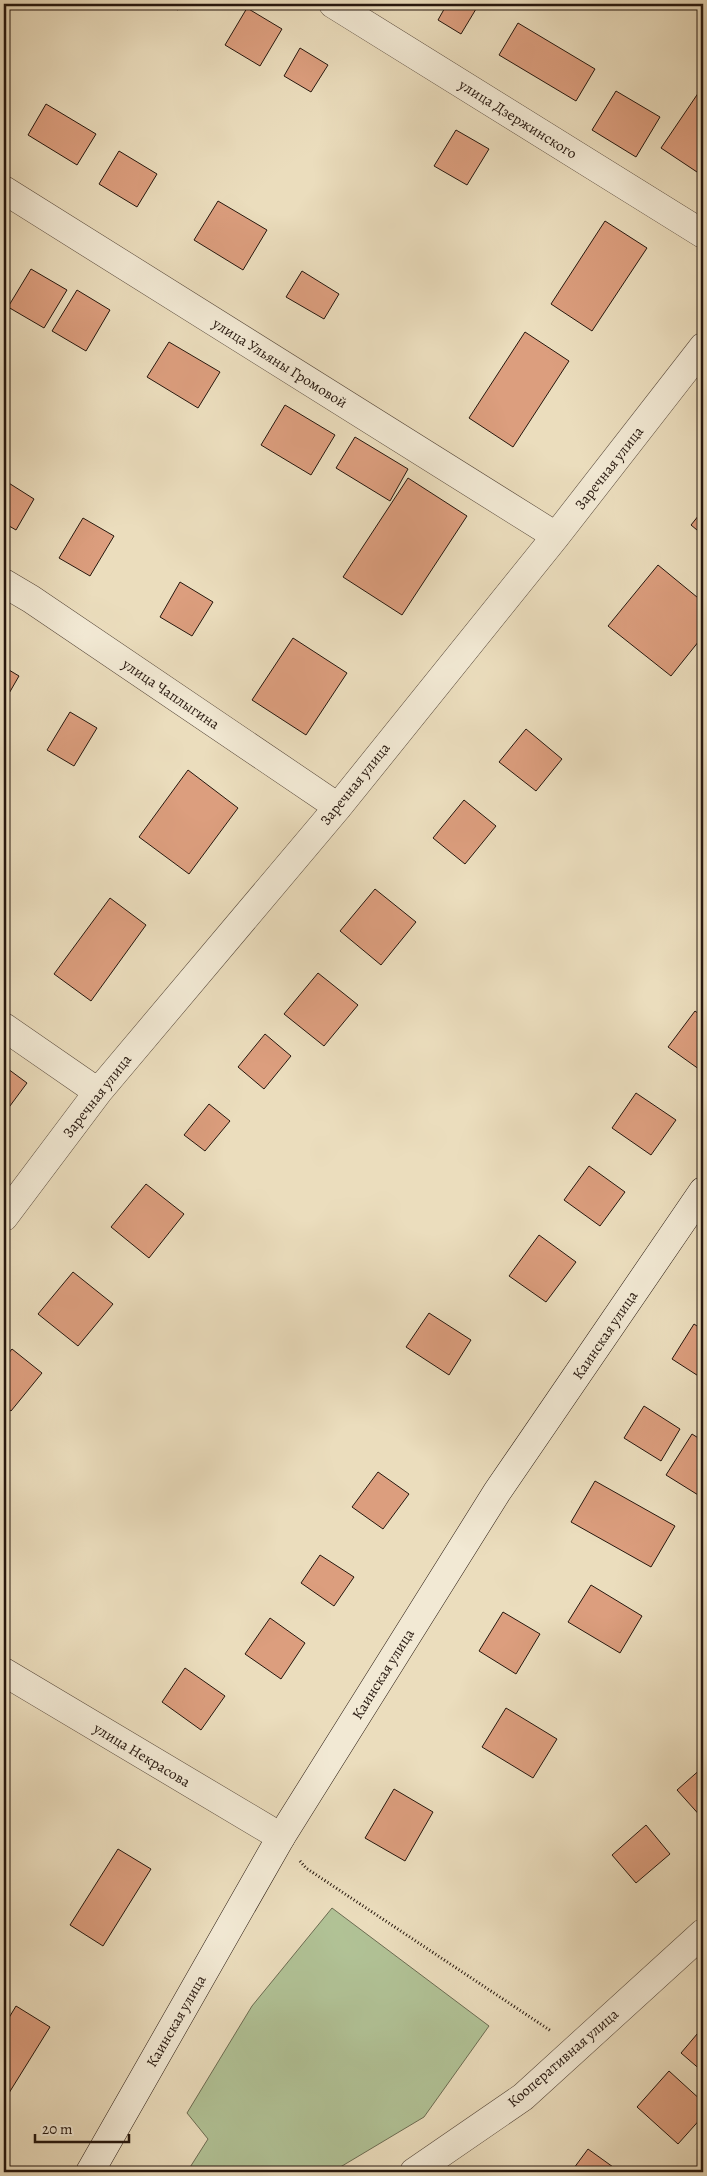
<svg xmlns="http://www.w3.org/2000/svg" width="707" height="2176" viewBox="0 0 707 2176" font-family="Alegreya,serif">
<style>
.green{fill:#b1c296;stroke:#6c6c52}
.building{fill:#dc9e7e;stroke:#26170e}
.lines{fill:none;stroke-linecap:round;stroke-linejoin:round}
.minor-casing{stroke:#57483a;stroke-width:29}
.secondary-casing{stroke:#26170e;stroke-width:29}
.path{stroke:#26170e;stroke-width:3;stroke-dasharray:1 2.5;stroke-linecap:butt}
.minor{stroke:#f2e9d4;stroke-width:28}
.secondary{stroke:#f2e9d4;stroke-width:28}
.labels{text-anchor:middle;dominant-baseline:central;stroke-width:5;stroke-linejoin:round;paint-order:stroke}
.street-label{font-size:15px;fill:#26170e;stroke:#f2e9d4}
</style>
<rect width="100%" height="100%" fill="#ebddbd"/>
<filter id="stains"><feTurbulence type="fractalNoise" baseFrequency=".004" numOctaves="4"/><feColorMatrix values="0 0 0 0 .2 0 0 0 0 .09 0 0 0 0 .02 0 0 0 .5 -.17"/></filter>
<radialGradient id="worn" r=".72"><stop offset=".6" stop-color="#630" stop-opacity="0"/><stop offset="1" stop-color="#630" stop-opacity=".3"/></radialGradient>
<!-- green -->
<path class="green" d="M332,1908L489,2026L424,2117L332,2172H187L208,2139L187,2113L252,2006Z"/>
<!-- building -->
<path class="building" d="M167,4H182L178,10Z
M447,4H479L461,34L438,20Z
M247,8L282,29L260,66L225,45Z
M518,23L595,69L576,101L499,55Z
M300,48L328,65L311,92L284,76Z
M703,86V176L661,148Z
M616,91L660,117L636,157L592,130Z
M46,104L96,134L77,165L28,135Z
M456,130L489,149L467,185L434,166Z
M119,151L157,174L137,207L99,184Z
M218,201L267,230L243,270L194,240Z
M605,221L647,248L592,331L551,304Z
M31,269L67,290L44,328L8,307Z
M302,271L339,294L324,319L286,297Z
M77,290L110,310L86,351L52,331Z
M525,332L569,361L513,447L469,418Z
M169,342L220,372L198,408L147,377Z
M285,405L335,435L311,475L261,445Z
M355,437L408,469L390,501L336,468Z
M408,478L467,516L402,615L343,577Z
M4,480L34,499L16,530L4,523Z
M703,510V535L691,525Z
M83,518L114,536L90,576L59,558Z
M658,565L703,602V636L671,676L608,626Z
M180,582L213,602L192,636L160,617Z
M293,638L347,673L306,735L252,700Z
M4,667L19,676L4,702Z
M70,712L97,728L74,766L47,750Z
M526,729L562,759L536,791L499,762Z
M188,770L238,808L189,874L139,837Z
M464,800L496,826L465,864L433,838Z
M375,889L416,922L381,965L340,931Z
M110,898L146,925L91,1001L54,974Z
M318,973L358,1005L324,1046L284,1014Z
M695,1011L703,1017V1072L668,1047Z
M265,1034L291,1056L264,1089L238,1067Z
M4,1066L27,1083L4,1114Z
M636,1093L676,1120L651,1155L612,1128Z
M209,1104L230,1121L205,1151L184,1135Z
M589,1166L625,1192L600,1226L564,1200Z
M146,1184L184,1214L149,1258L111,1227Z
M539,1235L576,1262L546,1302L509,1276Z
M73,1272L113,1304L78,1346L38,1314Z
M429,1313L471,1340L449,1375L406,1347Z
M694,1324L703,1330V1379L672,1359Z
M12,1349L42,1373L11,1411L4,1406V1359Z
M644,1406L680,1429L661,1461L624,1438Z
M692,1434L703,1441V1498L666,1475Z
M378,1472L409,1494L383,1529L352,1507Z
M595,1481L675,1526L651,1567L571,1522Z
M320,1555L354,1577L334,1606L301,1583Z
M591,1585L642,1616L620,1653L568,1622Z
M503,1612L540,1634L516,1674L479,1651Z
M270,1618L305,1643L281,1679L245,1654Z
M185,1668L225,1696L201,1730L162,1702Z
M506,1708L557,1739L533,1778L482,1747Z
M703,1767V1819L677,1790Z
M394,1789L433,1812L405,1861L365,1838Z
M646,1825L670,1854L636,1883L612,1855Z
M118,1849L151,1869L103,1946L70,1925Z
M16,2006L50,2027L4,2101V2026Z
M703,2027V2072L681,2053Z
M669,2071L703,2102V2116L678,2144L637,2107Z
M588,2149L620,2172H571Z"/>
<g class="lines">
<defs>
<path id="minor" d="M333,4L703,234
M4,190L556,536
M4,583L31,599L338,807
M4,1027L98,1092
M4,1217L98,1092L338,807L556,536L703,347
M4,1672L281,1837
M414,2172L523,2097L703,1933"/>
<path id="secondary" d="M90,2172L281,1837L497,1492L703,1191"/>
</defs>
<!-- minor casing -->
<use href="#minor" class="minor-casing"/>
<!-- secondary casing -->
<use href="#secondary" class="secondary-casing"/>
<!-- path -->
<path class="path" d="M300,1861L306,1868L551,2031"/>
<!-- minor -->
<use href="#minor" class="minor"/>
<!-- secondary -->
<use href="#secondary" class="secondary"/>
</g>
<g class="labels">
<!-- street labels -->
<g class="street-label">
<text transform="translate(518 119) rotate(32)">улица Дзержинского</text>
<text transform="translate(280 363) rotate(32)">улица Ульяны Громовой</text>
<text transform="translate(609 468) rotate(-52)">Заречная улица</text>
<text transform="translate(171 694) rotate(34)">улица Чаплыгина</text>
<text transform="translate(355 784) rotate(-51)">Заречная улица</text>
<text transform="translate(97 1096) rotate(-52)">Заречная улица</text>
<text transform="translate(605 1335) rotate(-56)">Каинская улица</text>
<text transform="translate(383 1674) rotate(-58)">Каинская улица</text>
<text transform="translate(142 1755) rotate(31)">улица Некрасова</text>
<text transform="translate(176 2021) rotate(-60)">Каинская улица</text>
<text transform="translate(563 2058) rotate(-41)">Кооперативная улица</text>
</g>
</g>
<!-- margin -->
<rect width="707" height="2176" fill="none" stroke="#ebddbd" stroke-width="20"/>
<rect x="5" y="5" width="697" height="2166" fill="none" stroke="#26170e" stroke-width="2.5"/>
<rect x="10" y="10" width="687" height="2156" fill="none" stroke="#26170e"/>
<!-- scale -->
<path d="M35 2134v8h94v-8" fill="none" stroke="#26170e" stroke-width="2.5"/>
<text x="42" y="2134" font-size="15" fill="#26170e" stroke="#f2e9d4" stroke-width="4" paint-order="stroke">20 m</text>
<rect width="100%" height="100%" filter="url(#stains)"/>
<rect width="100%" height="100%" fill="url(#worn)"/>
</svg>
